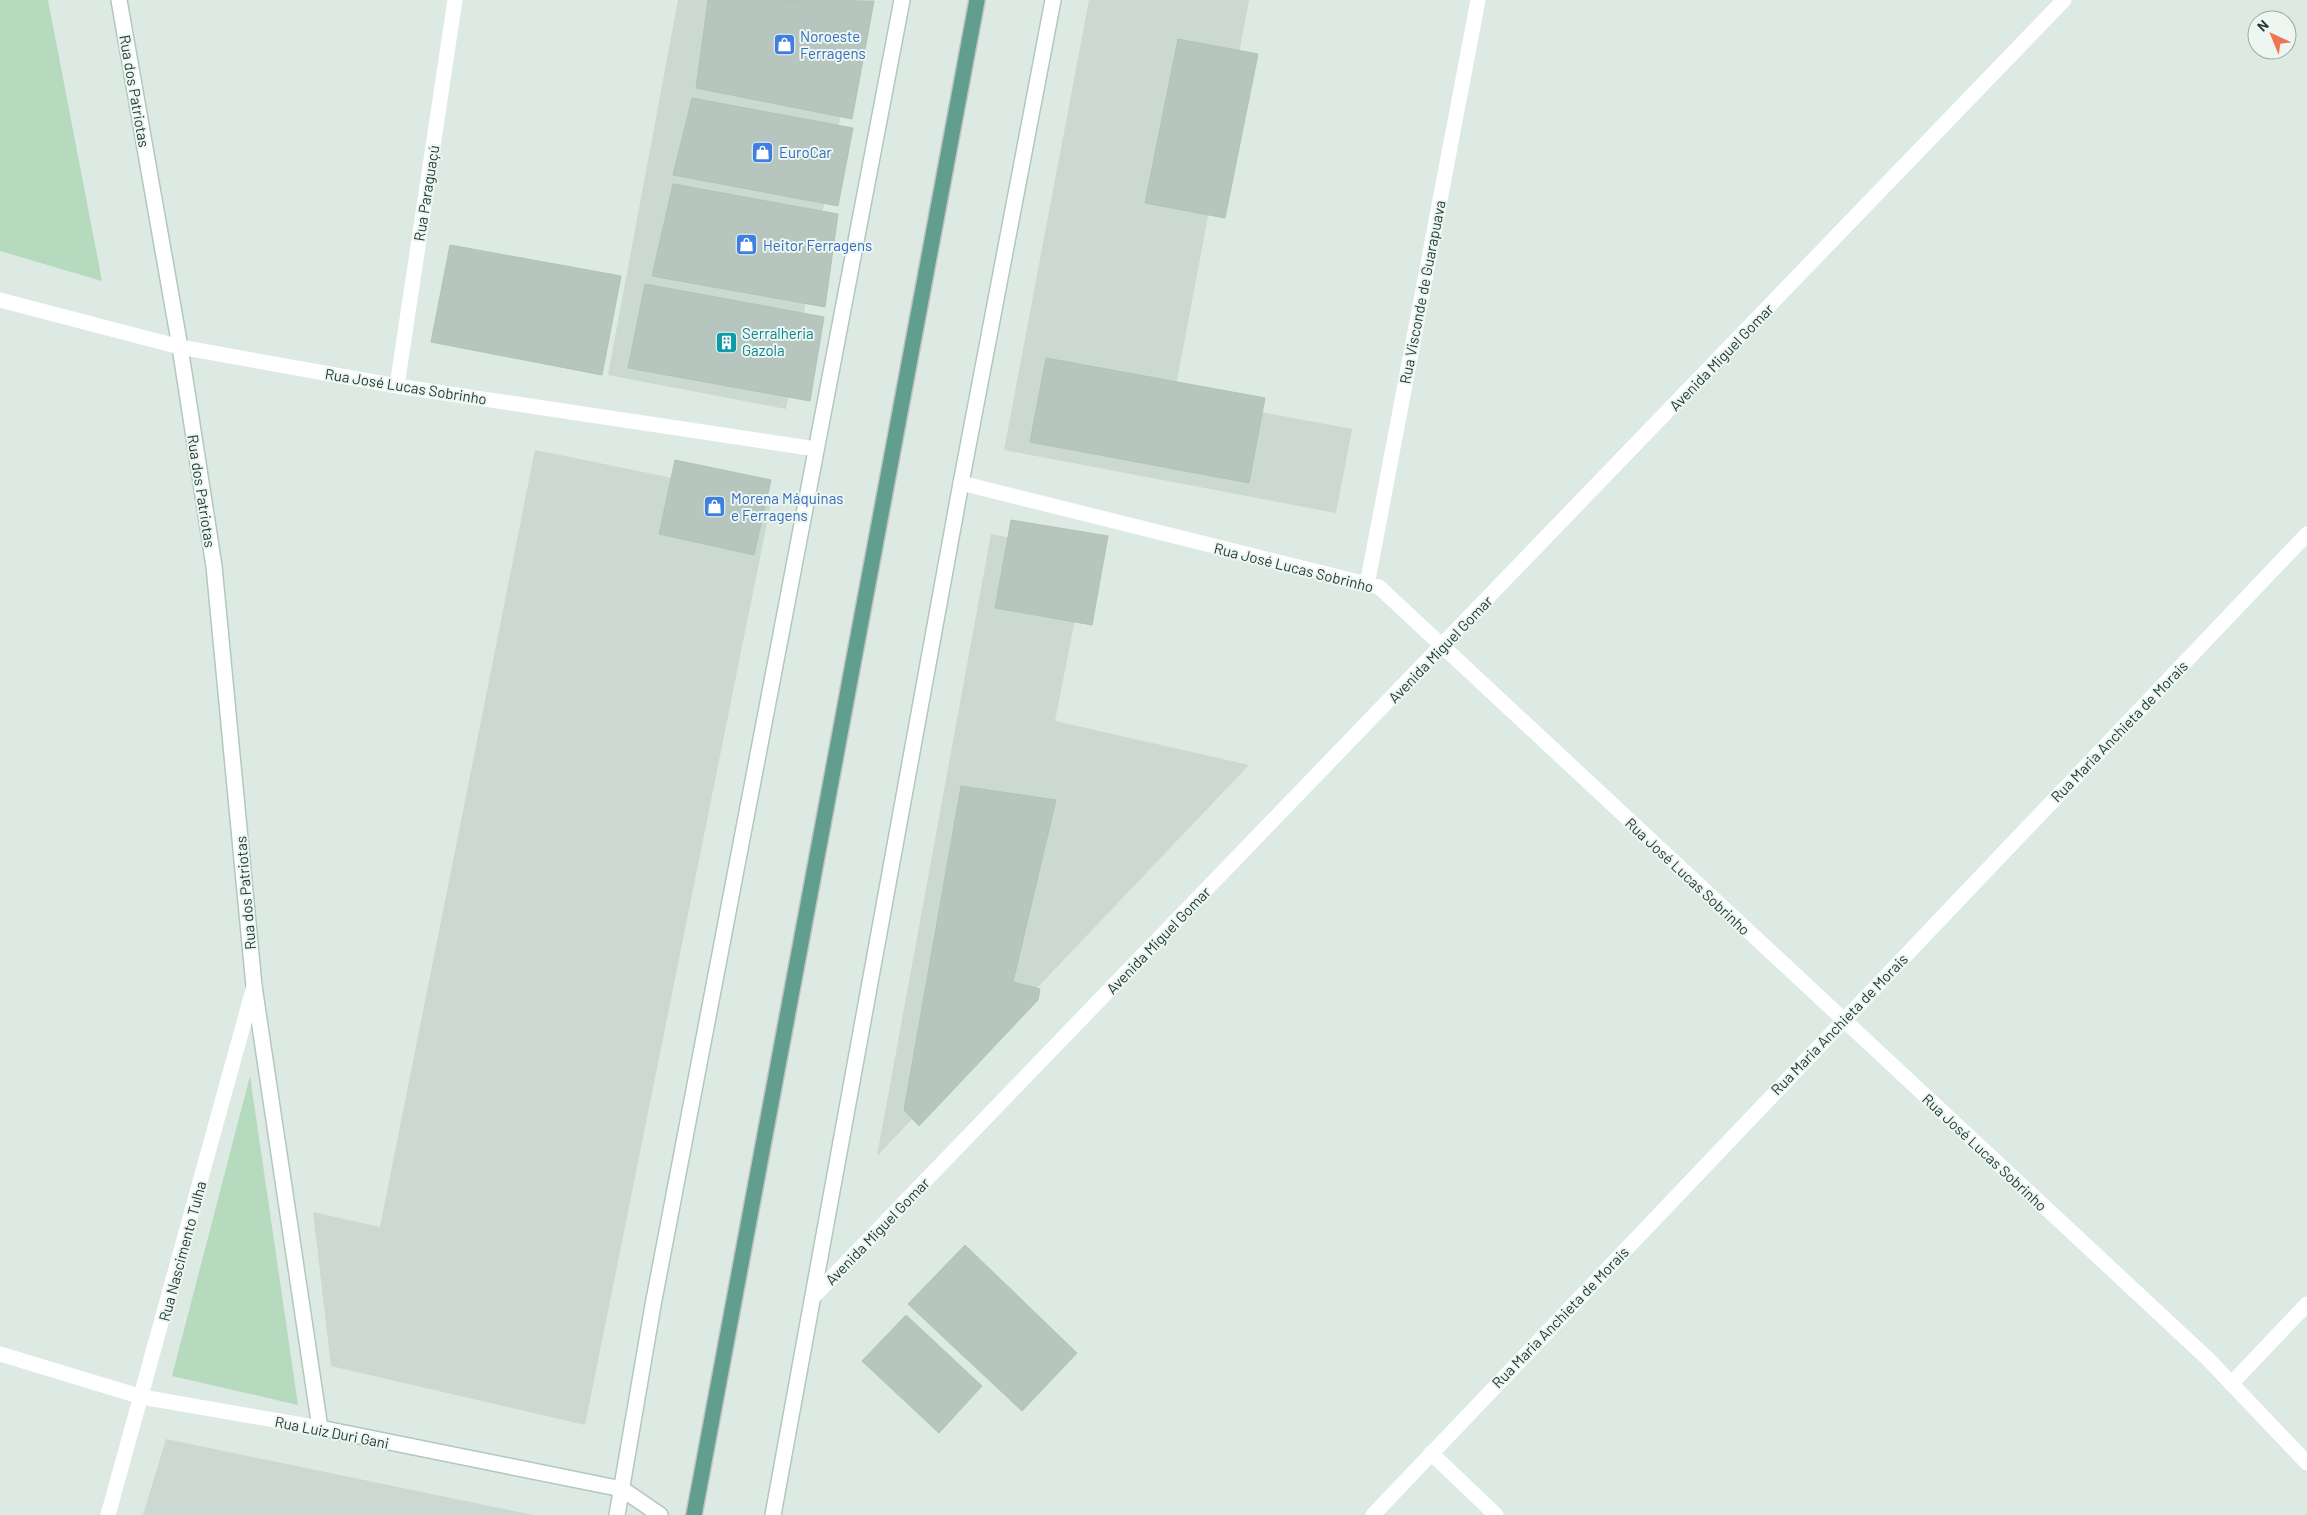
<svg xmlns="http://www.w3.org/2000/svg" width="2307" height="1515" viewBox="0 0 2307 1515" font-family="Barlow,sans-serif">
<style>
.built{fill:#cbd9d2}
.green{fill:#b6dabe}
.building{fill:#b6c6bf;stroke:#b0c2ba}
.lines{fill:none;stroke-linecap:round;stroke-linejoin:round}
.secondary-casing{stroke:#b1c8bf;stroke-width:18}
.primary-casing{stroke:#bcc3c1;stroke-width:18}
.street{stroke:#fff;stroke-width:15}
.secondary{stroke:#fff;stroke-width:15}
.primary{stroke:#629e8d;stroke-width:15}
.labels{text-anchor:middle;dominant-baseline:central;stroke-width:4;stroke-linejoin:round;paint-order:stroke}
.shop-label{font-size:15px;fill:#366cbe;stroke:#edf6f1;text-anchor:start}
.street-label{font-size:15px;fill:#1f3830;stroke:#edf6f1}
.culture-label{font-size:15px;fill:#0d838f;stroke:#edf6f1;text-anchor:start}
</style>
<rect width="100%" height="100%" fill="#dde9e3"/>
<!-- built -->
<path class="built" d="M678,0H862L786,409L608,375Z
M1089,0H1249L1174,396L1352,429L1336,513L1004,450Z
M535,450L772,498L585,1425L331,1366L313,1212L380,1227Z
M991,534L1088,553L1055,721L1249,765L877,1156Z
M166,1439L533,1515H143Z"/>
<!-- green -->
<path class="green" d="M0,0H48L102,281L0,251Z
M250,1076L298,1405L172,1376Z"/>
<!-- building -->
<path class="building" d="M708,0L874,1L852,119L696,88Z
M1178,39L1258,54L1225,218L1145,203Z
M692,98L853,128L838,206L673,175Z
M673,184L838,214L825,307L652,276Z
M450,245L621,276L602,375L431,342Z
M645,284L824,317L810,401L628,368Z
M1046,358L1265,398L1249,483L1030,442Z
M675,460L771,480L754,555L659,534Z
M1011,520L1108,536L1092,625L995,608Z
M961,786L1056,800L1013,982L1040,989L1038,1000L919,1126L904,1110Z
M965,1245L1077,1353L1022,1411L908,1304Z
M906,1315L982,1386L939,1433L862,1361Z"/>
<g class="lines">
<defs>
<path id="secondary" d="M119,0L180,347L214,566L254,986L320,1428L622,1489L660,1515
M617,1515L653,1305L902,0
M773,1515L961,483L1053,0"/>
<path id="primary" d="M694,1515L977,0"/>
</defs>
<!-- secondary casing -->
<use href="#secondary" class="secondary-casing"/>
<!-- primary casing -->
<use href="#primary" class="primary-casing"/>
<!-- street -->
<path class="street" d="M0,300L180,347L397,386L816,449
M397,386L455,0
M961,483L1379,587L2208,1359L2307,1463
M1367,585L1478,0
M814,1296L2064,0
M0,1354L142,1397L320,1428
M2231,1384L2307,1304
M1431,1453L1496,1515
M108,1515L254,986
M1373,1515L2307,534"/>
<!-- secondary -->
<use href="#secondary" class="secondary"/>
<!-- primary -->
<use href="#primary" class="primary"/>
</g>
<!-- icons -->
<defs>
<symbol id="shop-square" viewBox="-11 -11 22 22"><rect x="-9" y="-9" width="18" height="18" rx="4" fill="#3f7fe0" stroke="#edf6f1"/><path d="M-5-2.5h2.3a2.7 3.5 0 0 1 5.4 0H5L5.5 6h-11ZM-1.5-2.5h3a1.5 2.3 0 0 0-3 0Z" fill="#fff"/></symbol>
<symbol id="building-square" viewBox="-11 -11 22 22"><rect x="-9" y="-9" width="18" height="18" rx="4" fill="#0f9aa8" stroke="#edf6f1"/><path d="M-4-6H4V6H1V3H-1V6H-4ZM-2.5-4.3h1.7v1.8h-1.7ZM.8-4.3h1.7v1.8H.8ZM-2.5-1h1.7V.8h-1.7ZM.8-1h1.7V.8H.8Z" fill="#fff"/></symbol>
</defs>
<g fill-rule="evenodd">
<use href="#shop-square" x="772" y="32" width="25" height="25"/>
<use href="#shop-square" x="750" y="140" width="25" height="25"/>
<use href="#shop-square" x="734" y="232" width="25" height="25"/>
<use href="#building-square" x="714" y="330" width="25" height="25"/>
<use href="#shop-square" x="702" y="494" width="25" height="25"/>
</g>
<g class="labels">
<!-- shop labels -->
<g class="shop-label">
<text x="800" y="36">Noroeste<tspan x="800" dy="17">Ferragens</tspan></text>
<text x="779" y="152">EuroCar</text>
<text x="763" y="245">Heitor Ferragens</text>
<text x="731" y="498">Morena Máquinas<tspan x="731" dy="17">e Ferragens</tspan></text>
</g>
<!-- street labels -->
<g class="street-label">
<text transform="translate(135 91) rotate(80)">Rua dos Patriotas</text>
<text transform="translate(426 193) rotate(-81)">Rua Paraguaçú</text>
<text transform="translate(1422 292) rotate(-79)">Rua Visconde de Guarapuava</text>
<text transform="translate(1721 357) rotate(-46)">Avenida Miguel Gomar</text>
<text transform="translate(406 386) rotate(9)">Rua José Lucas Sobrinho</text>
<text transform="translate(202 491) rotate(81)">Rua dos Patriotas</text>
<text transform="translate(1294 567) rotate(14)">Rua José Lucas Sobrinho</text>
<text transform="translate(1440 649) rotate(-46)">Avenida Miguel Gomar</text>
<text transform="translate(2119 731) rotate(-46)">Rua Maria Anchieta de Morais</text>
<text transform="translate(1688 876) rotate(43)">Rua José Lucas Sobrinho</text>
<text transform="translate(245 893) rotate(-95)">Rua dos Patriotas</text>
<text transform="translate(1158 940) rotate(-46)">Avenida Miguel Gomar</text>
<text transform="translate(1839 1024) rotate(-46)">Rua Maria Anchieta de Morais</text>
<text transform="translate(1985 1152) rotate(43)">Rua José Lucas Sobrinho</text>
<text transform="translate(877 1231) rotate(-46)">Avenida Miguel Gomar</text>
<text transform="translate(182 1251) rotate(-75)">Rua Nascimento Tulha</text>
<text transform="translate(1560 1317) rotate(-46)">Rua Maria Anchieta de Morais</text>
<text transform="translate(332 1432) rotate(11)">Rua Luiz Duri Gani</text>
</g>
<!-- culture labels -->
<g class="culture-label">
<text x="742" y="333">Serralheria<tspan x="742" dy="17">Gazola</tspan></text>
</g>
</g>
<!-- north arrow -->
<g transform="translate(2272 35) rotate(316)"><circle r="24" fill="#edf6f1" stroke="#9baaa4"/>
<path d="M0-4L9 19L0 12L-9 19Z" fill="#f07554"/>
<text y="-8" font-size="14" font-weight="bold" text-anchor="middle" fill="#1f3830">N</text>
</g>
</svg>
